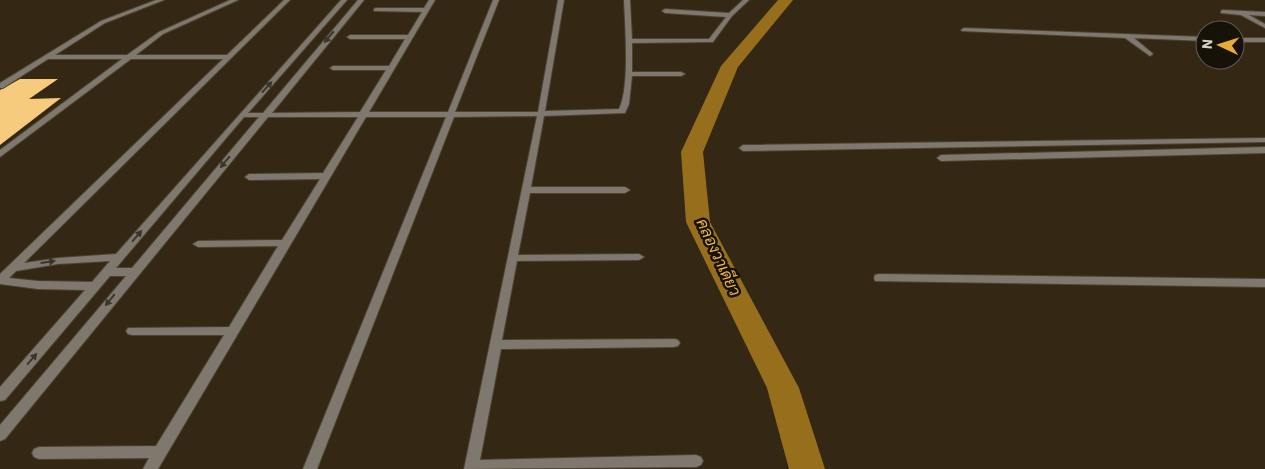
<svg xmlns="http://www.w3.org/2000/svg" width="1265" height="469" viewBox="0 0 1265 469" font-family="'IBM Plex Sans',Sarabun,sans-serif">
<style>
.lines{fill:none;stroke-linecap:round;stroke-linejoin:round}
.canal{fill:#976e1b;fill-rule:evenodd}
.building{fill:#f7cb7e}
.lane-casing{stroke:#4e4331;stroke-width:2}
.street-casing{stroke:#4e4331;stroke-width:2}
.lane{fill:#7e786f;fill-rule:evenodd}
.street{fill:#7e786f;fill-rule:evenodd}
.oneway{fill:#3b362d}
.labels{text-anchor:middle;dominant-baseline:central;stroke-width:5;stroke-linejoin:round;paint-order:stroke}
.water-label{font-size:16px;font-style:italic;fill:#ecb449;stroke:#171209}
</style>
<rect width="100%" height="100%" fill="#342815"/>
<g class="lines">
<!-- canal -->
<path class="canal" d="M778,0H793L738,67L703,152L710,222L799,388L825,469H789L767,388L686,222L681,152L721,66Z"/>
</g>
<!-- building -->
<path class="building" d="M20,79H58L29,99L61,98L0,145V90Z"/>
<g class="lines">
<defs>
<path id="lane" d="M1223,10L1265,12V16L1249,15L1265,24V28L1241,15L1221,13V11Z
M964,28L1205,37V41L1134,38L1152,53L1153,54L1150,56L1125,38L962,31L961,30Z
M1235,38H1265V42H1235Z
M1265,147V153L941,161L937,158L941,155Z"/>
<path id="street" d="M156,0H164L105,23L55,55H127L159,32L230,0H238L163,34L136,55H227L284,0H290L24,263L58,258L116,254L341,0H347L248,113H263L358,0H364L272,113L360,112L386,70H333L330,68L333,66H389L405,39H350L347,37L350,35H408L422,12L374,11V9L376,8H424L429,0H435L369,112H448L493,0H499L455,112H538L558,0H564L545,111L619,109C630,87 625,26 624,0H630L632,39H709L726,17L665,13L662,11L665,9L729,13L743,0H749L732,16L713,42L632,43V72H681L685,74L681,76H632L629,104L625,113L544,116L531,187H625L630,190L625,193H530L518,255L639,254L644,257L639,260L517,261L502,340L674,339L678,340L680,343L678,346L674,347L501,349L480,460L696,455L701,457L703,461L701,465L696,467L464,469L537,116L454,117L317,469H303L446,117H366L158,469H143L149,458L39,459L34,457L32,453L34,449L39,447L156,446L224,335H132L128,334L126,331L128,328L229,327L278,246L198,247L193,244L198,241L282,240L320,179L249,180L245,177L249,174L323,173L358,117H268L5,439L0,441V425L126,276H110L5,400L0,401V387L85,290L38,289L0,284V274L223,59H131L0,157V150L122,59H48L3,88H0V83L101,21ZM244,117H259L132,268H116ZM110,261L92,282L38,281L9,278L16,271L58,264Z
M1265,138V142L743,151L739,148L743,145Z
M879,274L1265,279V287L875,281L874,278L875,275Z"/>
</defs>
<!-- lane casing -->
<use href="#lane" class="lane-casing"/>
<!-- street casing -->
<use href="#street" class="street-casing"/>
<!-- lane -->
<use href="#lane" class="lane"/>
<!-- street -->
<use href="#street" class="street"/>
</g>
<!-- one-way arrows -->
<defs><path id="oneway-solid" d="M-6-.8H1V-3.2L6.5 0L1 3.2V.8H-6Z" transform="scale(1.25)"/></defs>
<g class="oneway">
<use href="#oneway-solid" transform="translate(329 37) rotate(130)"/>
<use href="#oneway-solid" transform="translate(267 87) rotate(-48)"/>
<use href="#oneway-solid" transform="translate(225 162) rotate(130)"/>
<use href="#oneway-solid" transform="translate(137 236) rotate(-49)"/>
<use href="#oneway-solid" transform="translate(48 262) rotate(-8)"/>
<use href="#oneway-solid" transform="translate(110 300) rotate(129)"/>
<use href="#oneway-solid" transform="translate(32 359) rotate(-49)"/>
</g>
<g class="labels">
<!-- water labels -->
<g class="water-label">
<text transform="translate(719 257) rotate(65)">คลองวาเดียว</text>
</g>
</g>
<!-- north arrow -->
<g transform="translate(1220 45) rotate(274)"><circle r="24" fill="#171209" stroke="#645e54"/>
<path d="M0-4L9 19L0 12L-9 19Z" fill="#e7ac36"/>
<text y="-8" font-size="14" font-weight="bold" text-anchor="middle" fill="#d7d0c4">N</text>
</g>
</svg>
